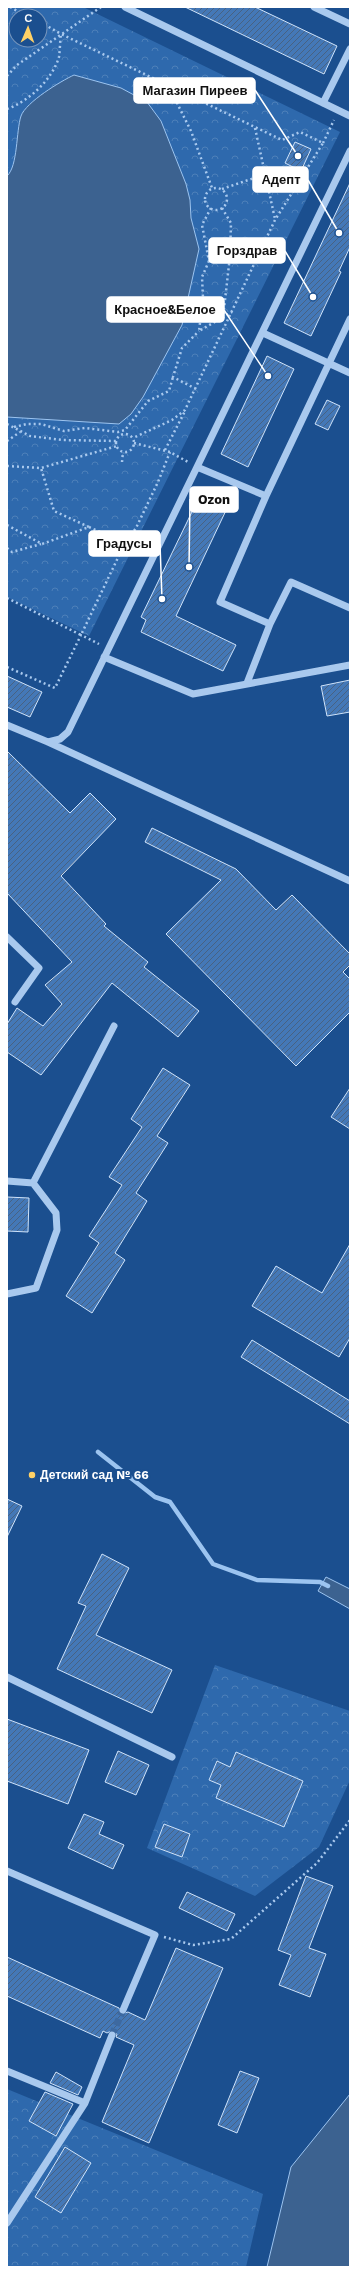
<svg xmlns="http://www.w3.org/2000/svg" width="357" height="2274" viewBox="0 0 357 2274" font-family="'Work Sans',sans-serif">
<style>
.park{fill:url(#park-crowns);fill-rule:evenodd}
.water{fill:#3c6290;stroke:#9cc4f0}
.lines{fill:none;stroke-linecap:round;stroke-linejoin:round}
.stream{stroke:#9cc4f0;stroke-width:4.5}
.building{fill:url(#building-hatch);stroke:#cfe3fa}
.minor-tunnel{stroke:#3d69a0;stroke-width:7;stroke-dasharray:7 3.5;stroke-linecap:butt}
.path{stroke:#a9c9ee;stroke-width:2.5;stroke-dasharray:2 3;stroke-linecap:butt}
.minor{stroke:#a9c9ee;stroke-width:7}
.poi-dot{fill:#ffd166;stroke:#1b4f8f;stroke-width:1.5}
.labels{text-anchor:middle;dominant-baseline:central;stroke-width:4;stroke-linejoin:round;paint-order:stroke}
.poi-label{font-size:12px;font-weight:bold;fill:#fff;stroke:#1b4f8f;text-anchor:start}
.leader{fill:none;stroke:#fff;stroke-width:1.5}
.callout-dot{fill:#fff;stroke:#1b4f8f;stroke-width:1.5}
.callout{fill:#fff;stroke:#fff;stroke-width:1.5}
.callout-label{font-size:13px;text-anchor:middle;font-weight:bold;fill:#111}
</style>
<defs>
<pattern id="park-crowns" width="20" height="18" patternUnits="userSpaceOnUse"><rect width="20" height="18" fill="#2e69ad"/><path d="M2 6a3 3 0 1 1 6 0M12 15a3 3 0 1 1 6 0" fill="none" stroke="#4d80b9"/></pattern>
<pattern id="building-hatch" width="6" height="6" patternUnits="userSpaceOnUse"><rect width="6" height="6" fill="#4478b7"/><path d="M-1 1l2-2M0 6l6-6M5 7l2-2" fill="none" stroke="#486282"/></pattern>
</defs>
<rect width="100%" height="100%" fill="#1b4f8f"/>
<!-- park -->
<path class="park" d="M7,7H83L340,132L89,636L7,597ZM16,16H40V40H16Z
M215,1665L350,1711V1780L319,1847L255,1896L147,1848Z
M7,2089L263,2194L246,2267H7Z"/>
<!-- water -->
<path class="water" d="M74,75L121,88L147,102L161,121L186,184L190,200L191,218L199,249L182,325L143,397L131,414L119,424L7,417V176C18,166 16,131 21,116C26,102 61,81 74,75Z
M326,1577L350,1589V1609L318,1591Z
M350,2094V2267H267L291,2167Z"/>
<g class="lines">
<!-- stream -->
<path class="stream" d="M98,1452L155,1497L170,1502L213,1564L257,1580L320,1582L328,1586"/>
</g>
<!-- building -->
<path class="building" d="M185,7H255L337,46L324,74Z
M295,142L311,149L301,171L285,163Z
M350,183V247L339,271L341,272L311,336L284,323Z
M267,356L294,369L248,467L221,454Z
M327,400L340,406L328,430L315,424Z
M203,489L230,502L176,616L236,645L223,671L141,632L146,620L141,617Z
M7,676L42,692L30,717L7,707Z
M350,680V712L327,716L321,686Z
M7,751L70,813L90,793L116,819L61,876L106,924L104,926L148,962L144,967L199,1011L178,1037L112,983L41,1075L7,1052V1024L17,1008L43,1026L62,1004L45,985L72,962L7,893Z
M152,828L236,869L276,910L292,895L350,954V965L343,972L350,979V1012L296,1066L166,934L221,880L145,842Z
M163,1068L190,1085L157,1136L168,1143L136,1193L147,1201L115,1253L125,1260L92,1313L66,1296L99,1243L89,1236L122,1185L109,1177L142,1127L131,1119Z
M350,1088V1129L331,1117Z
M7,1197L29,1198L28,1232L7,1231Z
M350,1244V1338L339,1357L252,1306L276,1266L322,1293Z
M252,1340L350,1401V1424L241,1357Z
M7,1499L22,1506L7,1537Z
M102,1554L129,1568L96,1635L172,1670L152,1713L57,1669L86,1606L78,1603Z
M7,1719L89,1750L68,1804L7,1781Z
M118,1751L149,1765L136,1795L105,1782Z
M236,1752L303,1781L284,1827L216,1798L221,1785L209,1780L217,1761L230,1767Z
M84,1814L104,1822L99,1834L124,1845L113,1869L68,1848Z
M164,1824L190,1834L182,1857L155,1847Z
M306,1876L333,1886L309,1948L326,1954L310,1997L279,1985L291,1955L278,1950Z
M187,1892L235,1914L227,1931L179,1908Z
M176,1948L223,1968L149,2143L102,2122L134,2045L116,2037L117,2034L113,2030L107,2033L103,2031L100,2038L7,1996V1957L119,2008L121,2014L128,2012L145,2020Z
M240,2071L259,2078L237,2133L218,2125Z
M56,2072L82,2087L78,2095L50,2083Z
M45,2092L73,2104L56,2136L29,2121Z
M65,2147L91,2163L61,2213L35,2197Z"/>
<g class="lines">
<!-- minor-tunnel -->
<path class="minor-tunnel" d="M112,2035L123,2010"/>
<!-- path -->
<path class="path" d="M10,7L27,16
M40,22L61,34
M7,76L17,65L101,7
M170,89L191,131L212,188
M7,109C29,101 52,80 59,57C60,50 60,41 61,34L282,140L300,132L323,143L275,220L185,410L172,420L133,438
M255,128L275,219
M323,143L334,120
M205 199a11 11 0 1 1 22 0a11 11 0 1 1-22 0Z
M222,189L266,174
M211,208L202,225L209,261L230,256L224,309
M222,208L231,223L230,256L263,246
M209,261L202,277L203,298L224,309L223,318
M203,298L199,331L232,312
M196,389L173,377L182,348L199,331
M7,424L30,436L62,440L116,441
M14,427L27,424H41L64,431L85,428L118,432L125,430L148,401L169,391L173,377
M116 443a9 9 0 1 1 18 0a9 9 0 1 1-18 0Z
M7,441L20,432
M134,443L170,452L188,462
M165,450L185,411
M122,462L123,452
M7,466L41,468L117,446
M7,525L42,544L89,527L54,511L41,468
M89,527L125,543
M7,548L12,552L41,544
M7,598L81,635L125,543L136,528L158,482L170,452
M7,667L55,688L81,635L99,644
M164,1937L193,1945L231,1939L317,1863L350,1820"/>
<!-- minor -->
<path class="minor" d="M125,7L350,116
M314,7L350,24
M323,103L350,49
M263,333L350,373
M197,467L350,151
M270,624L291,582L350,608
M104,657L193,694L350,665
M247,683L270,624L220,602L266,496L350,319
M7,725L48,742L350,881
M48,742L60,739L68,732L197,467L266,496
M7,937L39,968L15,1002
M7,1181L33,1183L56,1213L57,1230L36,1288L7,1294
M33,1183L114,1026
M7,1677L172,1757
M7,1871L155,1935L123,2010
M7,2071L85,2103
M7,2223L85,2103L112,2035"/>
</g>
<!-- markers -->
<circle class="poi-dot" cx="32" cy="1475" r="4"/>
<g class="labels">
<!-- poi labels -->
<g class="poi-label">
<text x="40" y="1475">Детский сад № 66</text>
</g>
</g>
<!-- callouts -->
<path class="leader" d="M298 156L255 90M339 233L308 180M313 297L285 251M268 376L224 310M189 567L190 499M162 599L160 544"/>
<g class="callout-dot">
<circle cx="298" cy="156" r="4"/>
<circle cx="339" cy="233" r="4"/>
<circle cx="313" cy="297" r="4"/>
<circle cx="268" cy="376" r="4"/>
<circle cx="189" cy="567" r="4"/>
<circle cx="162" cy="599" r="4"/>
</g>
<g class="callout">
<rect x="134" y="78" width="121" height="25" rx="4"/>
<rect x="253" y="167" width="55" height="25" rx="4"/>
<rect x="209" y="238" width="76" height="25" rx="4"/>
<rect x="107" y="297" width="117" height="25" rx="4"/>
<rect x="190" y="487" width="48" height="25" rx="4"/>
<rect x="89" y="531" width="71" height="25" rx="4"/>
</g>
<g class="callout-label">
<text x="195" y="95">Магазин Пиреев</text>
<text x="281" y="184">Адепт</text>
<text x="247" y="255">Горздрав</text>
<text x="165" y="314">Красное&amp;Белое</text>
<text x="214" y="504">Ozon</text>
<text x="124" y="548">Градусы</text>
</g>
<!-- border -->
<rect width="357" height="2274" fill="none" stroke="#ffffff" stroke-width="16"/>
<!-- north arrow -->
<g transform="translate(28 28) rotate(2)"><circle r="19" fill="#1b4f8f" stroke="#7695bc"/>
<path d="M0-3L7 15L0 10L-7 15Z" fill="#ffd166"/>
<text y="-6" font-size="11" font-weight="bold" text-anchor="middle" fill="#ffffff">С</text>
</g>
</svg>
